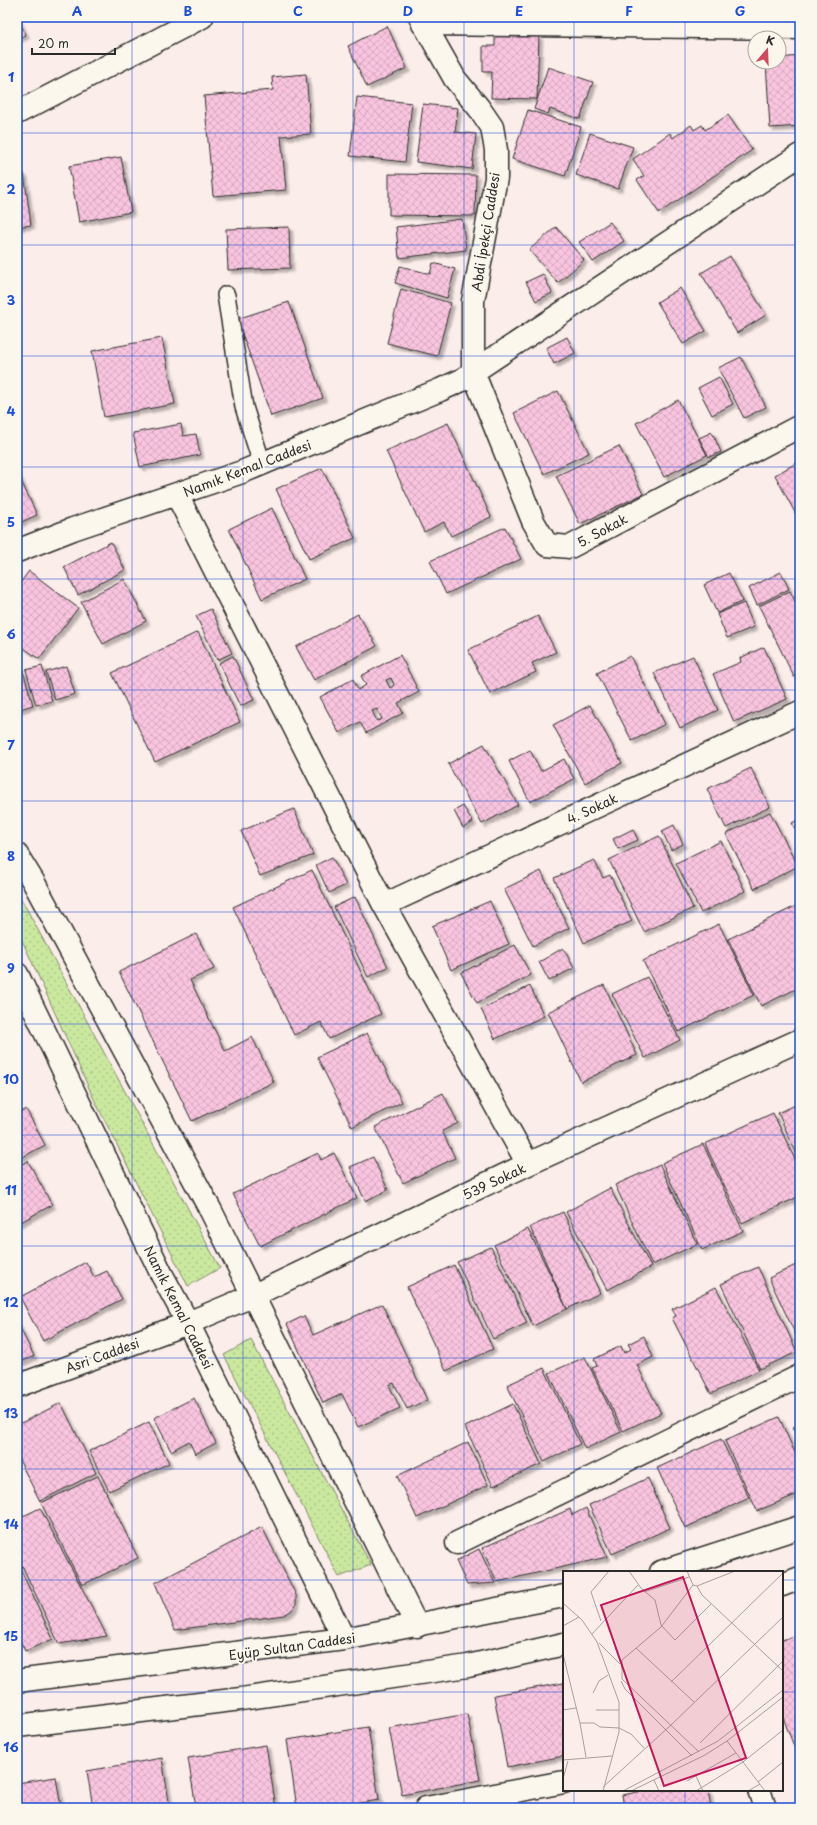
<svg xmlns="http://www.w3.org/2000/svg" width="817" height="1825" viewBox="0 0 817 1825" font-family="'Playpen Sans',sans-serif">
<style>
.grass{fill:url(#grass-dots);stroke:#7b8a65}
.building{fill:url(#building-cross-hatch);stroke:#2b2b2b;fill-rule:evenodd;filter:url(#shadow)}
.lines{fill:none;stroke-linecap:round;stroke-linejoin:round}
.service-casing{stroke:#2b2b2b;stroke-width:20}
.minor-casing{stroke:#2b2b2b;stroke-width:25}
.tertiary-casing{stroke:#2b2b2b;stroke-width:25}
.secondary-casing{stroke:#2b2b2b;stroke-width:25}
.service{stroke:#fbf7ec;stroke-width:17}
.minor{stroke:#fbf7ec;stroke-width:22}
.tertiary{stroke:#fbf7ec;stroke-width:22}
.secondary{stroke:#fbf7ec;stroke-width:22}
.grid{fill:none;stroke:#1d4ed8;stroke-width:1;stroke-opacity:0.55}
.labels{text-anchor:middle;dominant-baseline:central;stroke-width:4;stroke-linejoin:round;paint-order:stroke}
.street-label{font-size:13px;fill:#2b2b2b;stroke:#fbf7ec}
.inset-road{fill:none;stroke:#a89f9d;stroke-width:1}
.view{fill:#c2185b;fill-opacity:0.15;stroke:#c2185b;stroke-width:2}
.inset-edge{fill:none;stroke:#2b2b2b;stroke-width:2}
.neatline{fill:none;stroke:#1d4ed8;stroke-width:1.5}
.grid-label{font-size:13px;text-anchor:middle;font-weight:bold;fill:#1d4ed8}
</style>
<defs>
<pattern id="grass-dots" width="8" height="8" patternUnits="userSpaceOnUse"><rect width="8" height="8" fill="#cbe89f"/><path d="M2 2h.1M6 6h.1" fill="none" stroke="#aec789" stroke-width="1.8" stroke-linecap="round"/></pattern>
<pattern id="building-cross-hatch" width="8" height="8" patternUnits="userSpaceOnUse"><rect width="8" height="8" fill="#f9c4df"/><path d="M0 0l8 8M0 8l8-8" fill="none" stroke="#d6a9c0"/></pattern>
<filter id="shadow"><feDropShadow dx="3.5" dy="3.5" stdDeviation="1" flood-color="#0004"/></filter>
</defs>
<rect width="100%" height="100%" fill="#fbede9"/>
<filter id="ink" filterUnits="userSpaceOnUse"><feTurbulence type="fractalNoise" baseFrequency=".025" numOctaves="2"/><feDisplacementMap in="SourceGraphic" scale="8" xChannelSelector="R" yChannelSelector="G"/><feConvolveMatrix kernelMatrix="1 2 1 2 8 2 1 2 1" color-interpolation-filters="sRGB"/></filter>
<g filter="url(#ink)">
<!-- grass -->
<path class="grass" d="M17,891L220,1268L188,1286L93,1097L17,929Z
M251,1340L371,1565L339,1577L224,1355Z"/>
<!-- building -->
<path class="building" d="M17,17L26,35L17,39Z
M387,26L407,68L367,87L348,46Z
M495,35L539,36L537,99L491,98L492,72H483V46H495Z
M800,56V126L770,128L766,62H779V58Z
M548,67L593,82L580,119L550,109L548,114L534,109Z
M306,74L311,134L281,136L286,190L213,196L204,96L273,90L272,77Z
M357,97L412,103L405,162L350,156Z
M423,104L458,108L455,132L476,134L472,169L416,162Z
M528,110L581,127L565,176L512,159Z
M728,115L752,150L659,213L637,180L644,176L633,159L670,133L673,138L691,125L694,130L702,125L705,130Z
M590,133L633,147L618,189L576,175Z
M121,157L131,212L79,222L69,166Z
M24,173L31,225L17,227V174Z
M389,174L476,175L475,216L389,215Z
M462,219L466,250L399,258L396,227Z
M610,222L624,241L593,262L579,242Z
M289,227L290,268L228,270L226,229Z
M556,227L584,260L558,283L529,250Z
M730,256L766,315L737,333L701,273Z
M433,263L455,269L447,298L395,283L400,266L430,274Z
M543,274L552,293L536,301L526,282Z
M680,288L706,331L683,344L657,302Z
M401,289L451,303L437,356L387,343Z
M289,302L323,398L271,416L237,319Z
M567,337L575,353L554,364L546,348Z
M162,338L175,404L104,417L92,351Z
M741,357L766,407L744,418L718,368Z
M719,377L733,404L712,415L698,388Z
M558,391L589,453L544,474L514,413Z
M678,400L707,455L664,477L636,423Z
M448,423L491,517L451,536L444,522L424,532L386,451Z
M181,424L183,436L196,434L200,455L140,467L133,433Z
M712,432L721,452L709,457L699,438Z
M619,446L643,494L580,524L556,476Z
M800,461V522L775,475Z
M322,468L355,538L309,559L276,489Z
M17,472L37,515L17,524Z
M272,508L305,579L262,599L229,529Z
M505,527L521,559L446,594L430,561Z
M111,542L125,570L78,595L64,567Z
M29,571L78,608L39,659L17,643V587Z
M781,572L789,589L757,605L749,588Z
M729,573L743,601L717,613L704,585Z
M124,579L146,621L103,644L81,602Z
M790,591L800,611V674L794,677L759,606Z
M744,603L754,627L727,638L717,614Z
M211,609L232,653L217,660L196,616Z
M358,614L377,646L314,680L296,647Z
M538,616L556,652L532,663L536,672L490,694L468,650Z
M198,632L240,722L155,762L112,673Z
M764,647L787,699L734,722L713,674L741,662L740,658Z
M400,655L419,692L398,703L403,713L366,733L360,722L339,733L320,697L353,679L358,690L366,685L361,676ZM391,678L394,685L390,688L386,680ZM377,709L382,719L377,721L372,711Z
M233,656L254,700L240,706L219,663Z
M630,656L665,724L632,741L597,673Z
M693,656L718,710L680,728L654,673Z
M42,666L52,701L36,705L26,670Z
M66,666L75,694L55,700L46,672Z
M23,671L33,705L17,710V673Z
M590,705L622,763L585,783L553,725Z
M484,744L518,805L482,824L448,764Z
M530,750L541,771L564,759L574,779L530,802L509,761Z
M751,768L770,807L726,828L707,789Z
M463,806L473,822L463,828L454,811Z
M294,809L313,855L260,876L241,831Z
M770,812L798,866L754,889L726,834Z
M800,819V839L792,823Z
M674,825L683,844L671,850L662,831Z
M633,829L638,840L618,849L613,839Z
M659,836L693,908L644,932L609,860Z
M721,841L745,891L701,913L676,863Z
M332,857L346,885L329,893L316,865Z
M594,860L603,878L610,875L632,921L584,943L554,878Z
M312,870L381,1014L329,1039L321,1022L294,1035L233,907Z
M541,871L569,928L533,946L504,889Z
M355,897L388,967L368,977L334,907Z
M490,901L509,944L451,970L432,926Z
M800,904V987L761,1006L728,939Z
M719,924L754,995L678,1032L643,961Z
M196,934L214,969L190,980L225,1051L252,1037L274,1082L192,1121L119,972Z
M515,945L531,975L477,1003L461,973Z
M563,948L574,968L549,981L539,962Z
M647,977L680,1040L645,1058L612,994Z
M604,985L637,1055L581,1082L548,1012Z
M530,986L544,1016L495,1039L481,1009Z
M367,1033L402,1102L352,1127L317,1057Z
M443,1093L458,1123L442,1131L455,1158L403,1183L375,1127Z
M800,1103V1161L778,1113Z
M26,1109L45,1145L17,1160V1114Z
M773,1113L800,1170V1196L742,1223L705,1144Z
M703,1144L743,1231L702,1250L662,1163Z
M318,1153L321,1160L334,1153L357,1198L260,1246L233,1194Z
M373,1157L388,1190L365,1201L350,1167Z
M28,1161L52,1205L17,1224V1167Z
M660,1165L697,1244L652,1265L615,1185Z
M610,1188L651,1267L607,1290L566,1212Z
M563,1212L600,1293L567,1309L530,1227Z
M528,1229L567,1309L533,1326L494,1245Z
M491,1247L527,1323L493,1339L457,1262Z
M86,1262L94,1277L107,1271L122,1299L43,1341L20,1297Z
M800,1263V1344L769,1278Z
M454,1265L493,1349L446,1371L407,1287Z
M758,1267L797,1352L760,1369L721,1284Z
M716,1287L759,1370L711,1394L672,1318L676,1316L672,1309Z
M382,1304L427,1400L407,1409L394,1383L389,1385L400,1408L358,1427L342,1394L323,1403L287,1324L304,1316L313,1335Z
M17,1322L34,1356L17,1364Z
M644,1336L653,1357L637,1365L661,1413L623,1431L592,1368L597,1366L594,1359L621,1346L624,1353L631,1349L628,1344Z
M585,1357L621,1432L585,1449L549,1373Z
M544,1368L580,1444L544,1462L507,1385Z
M194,1398L216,1443L195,1454L189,1441L171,1451L154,1418Z
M61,1403L96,1473L40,1501L17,1456V1425Z
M513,1404L541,1464L493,1486L465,1427Z
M779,1417L800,1464V1493L757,1511L725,1441Z
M149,1422L169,1463L109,1491L89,1451Z
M800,1424V1442L793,1427Z
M721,1439L749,1498L685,1528L657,1468Z
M468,1442L488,1485L417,1518L397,1476Z
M98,1476L138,1558L82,1585L41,1503Z
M648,1478L670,1528L612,1554L589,1505Z
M40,1508L107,1636L59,1644L17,1555V1519Z
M586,1508L607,1557L497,1582L482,1548L570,1509L572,1515Z
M262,1527L296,1595V1604L291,1611L284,1615L175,1630L155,1583Z
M479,1549L495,1583L467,1585L456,1561Z
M17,1562L53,1639L25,1651L17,1634Z
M800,1634V1762L782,1715V1640Z
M564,1683V1756L507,1767L494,1695Z
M467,1714L480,1780L402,1795L389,1728Z
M368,1727L379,1800L328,1808H297L287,1740Z
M266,1745L276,1808H196L188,1758Z
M162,1758L170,1808H93L87,1771Z
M56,1777L61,1808H17V1783Z
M649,1790H708L711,1808H624L622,1795Z"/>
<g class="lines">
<defs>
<path id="service" d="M226,295L244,407L262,464"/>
<path id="minor" d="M423,24L800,28
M17,113L202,17
M800,155L473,372L533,521L547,545L570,547L800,426
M177,495L384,905L528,1164
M384,905L800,712
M188,1323L252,1296L528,1164L800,1040
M457,1543L800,1376
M759,1790L765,1808
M426,1808L564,1782"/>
<path id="tertiary" d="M17,551L73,529L242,472L440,390L462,380L473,372V301L496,178V150L492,127L479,108L455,79L420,17
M17,855L33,881L211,1211L417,1626
M17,974L162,1275L188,1323L344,1639
M17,1386L188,1323"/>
<path id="secondary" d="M661,1572L800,1527
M782,1585L800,1578
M17,1681L344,1639L564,1596
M17,1726L241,1699L468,1666L564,1644"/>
</defs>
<!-- service casing -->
<use href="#service" class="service-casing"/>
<!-- minor casing -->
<use href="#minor" class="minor-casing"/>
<!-- tertiary casing -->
<use href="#tertiary" class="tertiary-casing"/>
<!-- secondary casing -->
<use href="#secondary" class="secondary-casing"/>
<!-- service -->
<use href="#service" class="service"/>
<!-- minor -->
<use href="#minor" class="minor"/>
<!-- tertiary -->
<use href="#tertiary" class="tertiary"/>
<!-- secondary -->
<use href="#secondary" class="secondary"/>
</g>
</g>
<!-- grid -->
<path class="grid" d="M132,17V1808M243,17V1808M353,17V1808M464,17V1808M574,17V1572M685,17V1572M17,133H800M17,245H800M17,356H800M17,467H800M17,579H800M17,690H800M17,801H800M17,912H800M17,1024H800M17,1135H800M17,1246H800M17,1358H800M17,1469H800M17,1580H564M782,1580H800M17,1692H564M782,1692H800M574,1790V1808M685,1790V1808"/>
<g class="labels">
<!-- street labels -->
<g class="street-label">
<text transform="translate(485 232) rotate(-81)">Abdi İpekçi Caddesi</text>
<text transform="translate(247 468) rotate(-21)">Namık Kemal Caddesi</text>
<text transform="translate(602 530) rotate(-28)">5. Sokak</text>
<text transform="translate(592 808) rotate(-25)">4. Sokak</text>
<text transform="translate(494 1181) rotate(-25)">539 Sokak</text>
<text transform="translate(179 1307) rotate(63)">Namık Kemal Caddesi</text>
<text transform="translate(102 1355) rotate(-20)">Asri Caddesi</text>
<text transform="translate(292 1646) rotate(-8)">Eyüp Sultan Caddesi</text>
</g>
</g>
<!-- overview -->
<g transform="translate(563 1571)">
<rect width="220" height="220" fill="#fbede9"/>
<path class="inset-road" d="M66,0L78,17L92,29L98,54L112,69L148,33M124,0L130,14L134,15L139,24L220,100M134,15L172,0M81,21L126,6M0,32L19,49L34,71L56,131V161L40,220M38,50L28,21L46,0M0,55L16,46M29,63L75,14M36,72L57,93M73,77L131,131M0,83L17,152L23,186M59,108V89L98,56L130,14M59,108L136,181M58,110L62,118L129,185M108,111L220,2M30,122L36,110L45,104M0,139L13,137M33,139H56M17,152H31L37,156L56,157L68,163L81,177M164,170L202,220M137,172L220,90M0,189L49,185M133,205L140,220M0,208L5,190M91,209L96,220M124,210L173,182M195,211L220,191M40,216L108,154L220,46M70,219L142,184L164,170L220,126M60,220L155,170L220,119M133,220L180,191L220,159M185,220L197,213"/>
<path class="view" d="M120,6L183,187L101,215L38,34Z"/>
<rect width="220" height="220" class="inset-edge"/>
</g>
<!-- margin -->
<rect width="817" height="1825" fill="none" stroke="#fbf7ec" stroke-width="44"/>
<!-- north arrow -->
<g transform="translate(767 50) rotate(19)"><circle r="19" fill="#fbf7ec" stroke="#a8a59f"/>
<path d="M0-3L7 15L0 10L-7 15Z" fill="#d1495b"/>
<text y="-6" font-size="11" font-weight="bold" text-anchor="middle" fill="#2b2b2b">K</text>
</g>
<!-- scale -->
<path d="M32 48v6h83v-6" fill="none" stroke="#2b2b2b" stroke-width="2"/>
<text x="38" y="48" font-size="12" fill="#2b2b2b" stroke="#fbf7ec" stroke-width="3" paint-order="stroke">20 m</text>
<rect x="22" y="22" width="773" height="1781" class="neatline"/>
<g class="grid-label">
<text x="77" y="16">A</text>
<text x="188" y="16">B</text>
<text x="298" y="16">C</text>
<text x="408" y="16">D</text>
<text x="519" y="16">E</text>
<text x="629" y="16">F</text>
<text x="740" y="16">G</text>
<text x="11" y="82">1</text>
<text x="11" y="194">2</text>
<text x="11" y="305">3</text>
<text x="11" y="416">4</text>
<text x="11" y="527">5</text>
<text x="11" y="639">6</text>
<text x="11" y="750">7</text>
<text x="11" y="861">8</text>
<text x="11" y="973">9</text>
<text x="11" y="1084">10</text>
<text x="11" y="1195">11</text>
<text x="11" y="1307">12</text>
<text x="11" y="1418">13</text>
<text x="11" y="1529">14</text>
<text x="11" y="1641">15</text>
<text x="11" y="1752">16</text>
</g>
</svg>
